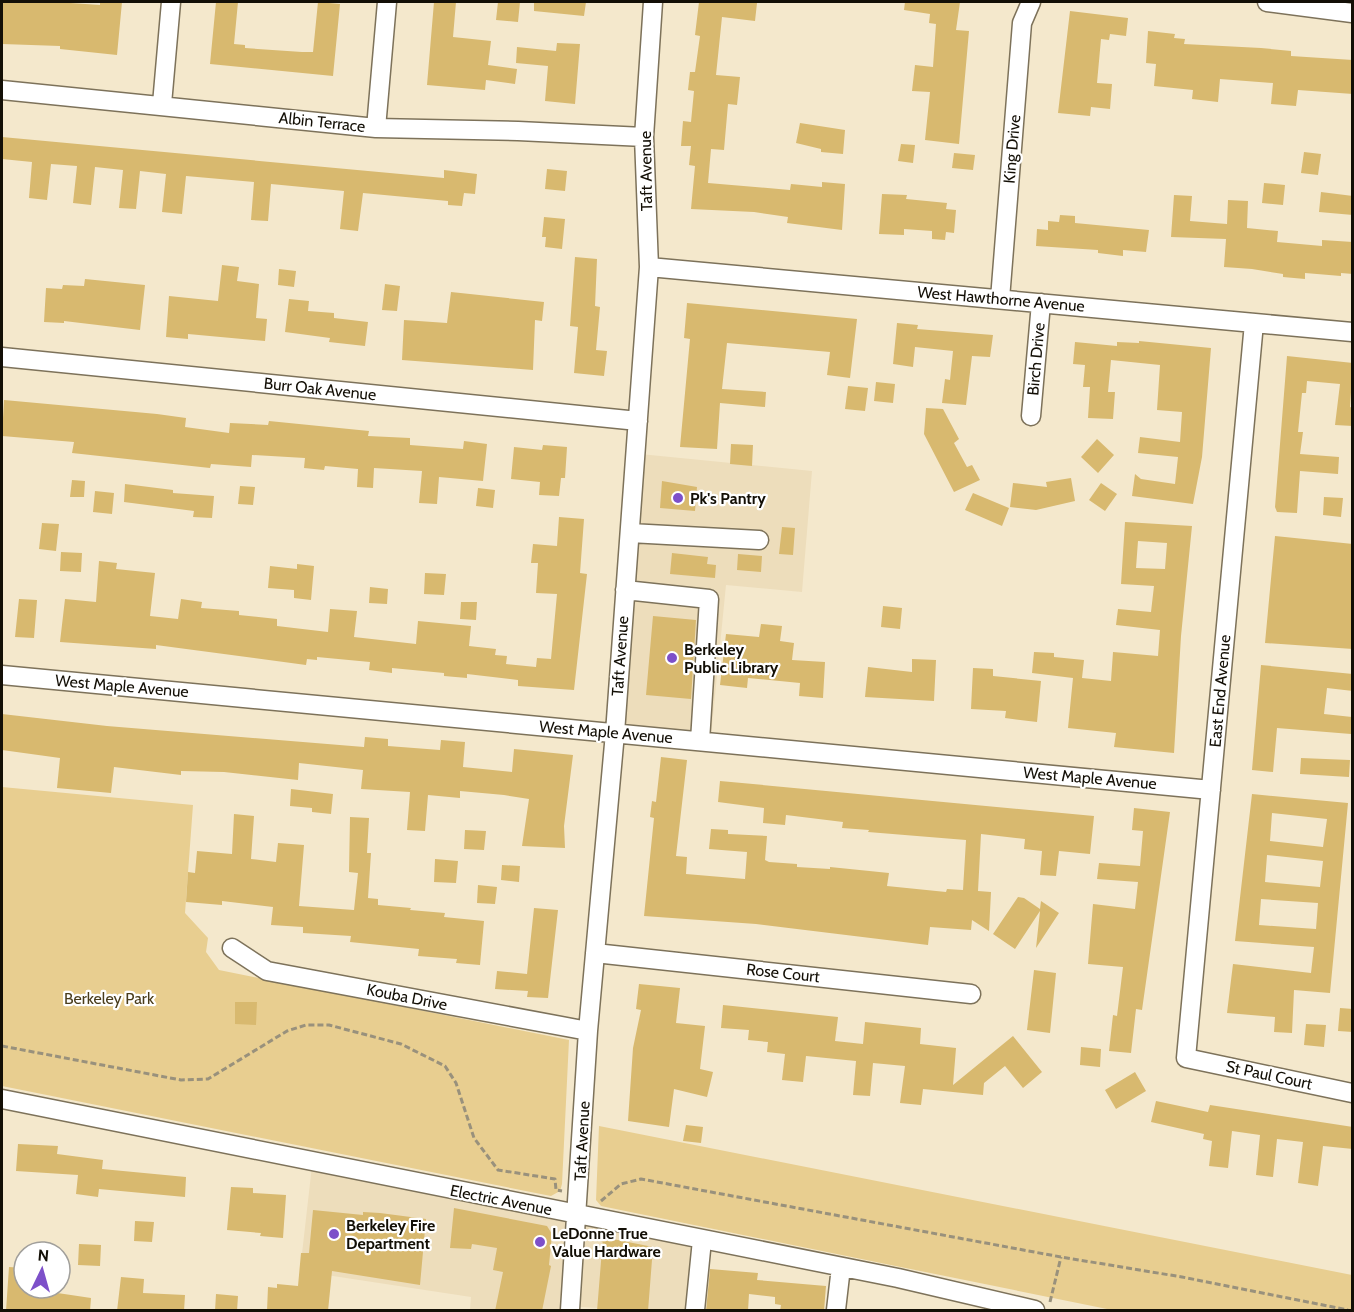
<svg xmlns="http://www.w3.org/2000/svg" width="1354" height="1312" viewBox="0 0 1354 1312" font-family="Cabin,sans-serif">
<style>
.built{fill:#edddbb}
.green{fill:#e8ce90}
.building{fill:#d8b96f;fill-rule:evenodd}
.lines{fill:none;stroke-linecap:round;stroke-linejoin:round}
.minor-casing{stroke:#7d725a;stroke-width:21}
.path{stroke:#99917c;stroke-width:3;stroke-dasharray:6 3;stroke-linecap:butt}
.minor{stroke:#fff;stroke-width:18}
.poi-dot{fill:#7d50c9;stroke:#fff;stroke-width:2}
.labels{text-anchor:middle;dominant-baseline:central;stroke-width:4.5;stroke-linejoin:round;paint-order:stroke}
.street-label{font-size:16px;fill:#130f06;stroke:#fff}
.poi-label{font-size:16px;font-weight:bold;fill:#130f06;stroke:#fff;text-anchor:start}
.park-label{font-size:16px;fill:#493c1b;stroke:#fff}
</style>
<rect width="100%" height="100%" fill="#f4e8cc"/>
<!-- built -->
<path class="built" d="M640,454L812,471L802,592L726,585L710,746L618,737Z
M312,1166L694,1242L688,1310H626L567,1306L566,1310H470L471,1297L300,1271Z"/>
<!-- green -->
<path class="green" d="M2,787L193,805L185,913L208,938L206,952L219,970L569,1040L562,1184L560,1191L551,1196L2,1086Z
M599,1126L1352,1275V1310H1112L601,1206L596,1200Z"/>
<!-- building -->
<path class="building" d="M2,2H56L100,5V2H122L117,55L60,49V46L2,44Z
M216,2H238L234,44L245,45V48L302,52H313L318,2L340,4L333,76L210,64Z
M434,2H456L453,37L491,41L488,65L517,69L515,84L486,80L485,90L427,85Z
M498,2H520L518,22L496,20Z
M534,2H586L584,16L534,11Z
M699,2L757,3L755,21L722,17L716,75L740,77L737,105L728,104L724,150L711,149L708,183L790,190L791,184L822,187V182L845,184L842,230L787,223L788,217L754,212L691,209L695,166L689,165L691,146H681L683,121L691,122L694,91L688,90L690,72H695L700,36L695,35Z
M905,2H960L956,30L969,31L959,144L925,140L930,92L912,91L915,65L933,67L936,24L929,23L930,14L904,10Z
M1070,11L1128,18L1126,36L1110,34L1109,40L1101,39L1097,83L1112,84L1110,109L1091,107L1090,116L1058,113Z
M1148,31L1175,34L1174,38L1185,39L1184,44L1261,48L1291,51V56L1353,60V94L1298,90L1296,106L1271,104L1273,83L1220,79L1218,102L1192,99L1193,90L1154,86L1156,64L1146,63Z
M557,43L580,44L575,104L545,101L548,66L516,63L517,47L556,51Z
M800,123L845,130L843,154L821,152V149L796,143Z
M2,137L444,178V170L477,174L475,194L464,193L462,206L448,205V201L363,193L358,231L340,229L344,191L271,184L268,221L251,220L254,182L186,176L182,214L162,212L166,174L140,171L136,209L119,208L123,170L95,167L91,205L73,203L77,166L51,164L47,200L29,198L32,162L2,159Z
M901,144L915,145L913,163L898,161Z
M1304,152L1321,154L1318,175L1301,173Z
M954,153L975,155L973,170L952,168Z
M547,169L567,171L565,191L545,189Z
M1264,183L1285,185L1283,205L1262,203Z
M1321,192L1353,196V215L1319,212Z
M882,194L907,195L906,199L947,203L946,209L956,210L954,233L946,232L945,240L932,239V231L904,229V235L879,234Z
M1174,195L1192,196L1190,221L1227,224L1228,200L1248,201L1247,228L1278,231L1277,242L1322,246V240L1353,242V274L1341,273V276L1305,273V279L1283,277V274L1252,269L1224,267L1226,239L1171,237Z
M1060,215L1075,216V223L1149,230L1146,252L1123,250V256L1098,253V250L1036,246L1037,229L1048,230V221L1059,222Z
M544,217L565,219L562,249L545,247L546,237H542Z
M575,257L597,259L595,306L600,307L596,350L607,351L604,376L574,373L578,327L570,326Z
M222,265L239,267L237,281L259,284L256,318L267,319L265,341L188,334V339L166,337L169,296L218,301Z
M279,269L296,271L294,287L278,285Z
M85,279L145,285L140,330L64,321V323L44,322L46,288L62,289L63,285L84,286Z
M385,284L400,286L397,311L382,310Z
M451,292L544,302L542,321L535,320L533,370L402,360L404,320L447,323Z
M289,299L309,301L308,311L334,313V318L368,322L365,346L329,342L330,338L285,332Z
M687,303L857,319L850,378L827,375L830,352L727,343L722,389L766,392L765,407L720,403L717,449L680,447L690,339L684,338Z
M897,323L918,325L917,329L993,335L990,357L972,356L966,405L942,403L945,379L950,380L953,351L915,347L913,367L893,364Z
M1139,341L1211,348L1202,457L1193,504L1132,496L1135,474L1141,479L1175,484L1178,457L1138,453L1140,437L1180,442L1182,412L1157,410L1160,365L1111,360L1108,392H1115L1113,419L1088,418L1090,387H1083L1085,365L1073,364L1075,342L1117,346V342L1139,343Z
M1287,356L1353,363L1350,407L1353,408V426L1335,425L1340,384L1307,381L1306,393H1302L1298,432H1303L1300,454L1339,457L1338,474L1300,471L1297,513L1277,512L1275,507Z
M876,382L895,384L893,403L874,401Z
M848,386L868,388L865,411L845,409Z
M4,400L157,414L186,418L185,427L229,433L230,423L268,425L269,421L369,431L368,436L410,438V445L463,449L464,441L487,444L483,481L439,477L437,504L419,503L422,471L374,468L373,488L357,487L358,469L325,466L324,470L304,468L305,458L252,455L251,467L211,464L210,468L72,453L74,442L2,436Z
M926,408L943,409L959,439L954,443L967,467L972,465L980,480L954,492L924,434Z
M1097,439L1114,455L1098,473L1081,457Z
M731,444L753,445L752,466L730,464Z
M543,445L567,447L565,478H561L559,496L539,495L540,482L511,479L514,447L542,450Z
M1071,478L1075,501L1036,510L1010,507L1013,483L1047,487L1046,482Z
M72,480L85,481L84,497H70Z
M662,481L697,487L695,511L660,508Z
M1101,483L1117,494L1105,511L1089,500Z
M125,484L173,490V493L214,496L212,518L193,517L194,511L124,502Z
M240,486L255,487L253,505L238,504Z
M478,488L495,490L493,508L476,506Z
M95,491L114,493L112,514L93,512Z
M973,493L1009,508L1002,526L965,510Z
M1324,497L1343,498L1341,517L1323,515Z
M559,517L584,519L580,573L587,574L574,690L518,686V680L467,674V678L444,676V673L392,668V673L369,670L370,662L317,657V660L307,659L306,665L156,645V649L60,642L65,599L96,602L99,561L117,563L116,569L155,573L150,616L178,619L181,599L202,602L201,608L239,611V615L277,619V626L328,632L330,609L357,611L354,637L416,644L418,621L471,626L469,646L496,649L495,655L507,656L506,664L536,667L537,658L551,659L557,594L536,593L538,563H531L533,544L557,546Z
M1125,522L1192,526L1181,636L1174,753L1114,747L1116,733L1068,728L1073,678L1032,673L1034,652L1054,653V657L1084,660L1082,678L1111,681L1113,652L1158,656L1160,630L1116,625L1118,609L1151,612L1154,586L1121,584ZM1138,541L1167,543L1165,569L1136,568Z
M42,523L59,524L56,551L39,549Z
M782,527L795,528L793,555L779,554Z
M1275,536L1353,544V649L1265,643Z
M61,552L82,553L81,572L60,571Z
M672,553L708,557L707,564L716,565L715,578L670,574Z
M738,554L762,556L761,572L737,570Z
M297,564L314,566L311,600L294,598V590L268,588L270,566L297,569Z
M425,573L446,574L444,595L424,594Z
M370,587L388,589L387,604L369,603Z
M19,599L37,600L34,638L15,637Z
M461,602H477L476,620L460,619Z
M883,606L902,608L900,629L881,627Z
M653,616L696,620L691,699L646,695Z
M761,624L782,626L780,641L794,643L792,660L825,662L823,698L799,696L800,683L748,678L747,688L720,685L726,634L759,637Z
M912,659L936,660L934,701L865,697L868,667L912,672Z
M1261,665L1353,674V691L1327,688L1324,714L1352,717L1351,734L1277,728L1273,772L1252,770Z
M973,668L993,669V676L1041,681L1037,722L1005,718L1006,711L971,709Z
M2,714L107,726L364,747L365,737L388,739V746L440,750L441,740L465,742L463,767L512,772L514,749L573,755L564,826L565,848L522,846L529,799L504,795L460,791V798L428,795L425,831L407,830L410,792L361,789L363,770L299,763L298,780L224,772L181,771V775L114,767L111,793L57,788L60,758L2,750Z
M661,757L687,760L676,856L687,857L686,874L745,879L747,852L709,849L711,829L728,830V834L767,836L765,860L769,862L797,864V867L830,869V867L889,873L887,886L946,892L947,889L963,890L966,840L868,832L869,830L842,828L843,822L786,815L785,825L763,823L764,808L718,802L720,781L1094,816L1090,854L1059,851L1056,876L1040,875L1042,851L1024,849L1025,839L981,834L978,891L991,892L989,931L972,920L971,930L930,927L928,945L756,924L644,916L654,818L650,817L652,801L656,802Z
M1301,758L1350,760L1349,777L1300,774Z
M291,789L333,794L331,814L312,812V808L290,806Z
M1252,794L1348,803L1330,993L1294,990L1292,1033L1274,1032L1275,1017L1227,1013L1233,964L1311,973L1314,947L1235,941ZM1272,813L1327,819L1323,847L1270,841ZM1267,855L1323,861L1320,887L1265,882ZM1261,899L1318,903L1316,929L1259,925Z
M1134,808L1170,812L1142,1010L1136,1009L1131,1053L1109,1051L1113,1015L1117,1016L1123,967L1088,964L1093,904L1135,909L1138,882L1097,879L1099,863L1140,866L1143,831L1132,830Z
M234,814L254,816L251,859L276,862L278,843L304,845L299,906L354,910L358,873L349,872L350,817L369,818L367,853H371L368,898L378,899V905L411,908L410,910L445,913L444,917L484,921L480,965L456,963L457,959L418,956L419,949L350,942L351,936L303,933V927L271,925L273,907L222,901V905L186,902L188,872L195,873L197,851L232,854Z
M465,830L486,831L484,850L464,849Z
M435,859L458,861L456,883L434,882Z
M502,865L520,866L519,882L501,880Z
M478,885L497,887L495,904L477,903Z
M1018,897L1024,898L1040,909L1041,901L1059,913L1036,948L1040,911L1015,949L993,934Z
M534,908L558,910L548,998L527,997L528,991L495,989L497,971L527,974Z
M1034,970L1056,973L1050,1033L1027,1030Z
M639,984L680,988L676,1023L705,1026L700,1069L713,1072L707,1097L674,1089L669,1127L628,1121L633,1048L641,1010L636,1009Z
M235,1002H257L256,1025L235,1024Z
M723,1005L838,1017L835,1041L863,1044L865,1022L921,1028L920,1044L956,1048L953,1085L1013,1036L1042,1072L1023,1088L1005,1066L984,1083L983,1095L923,1089L921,1105L900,1103L905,1066L873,1063L870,1096L853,1095L856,1061L806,1056L803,1082L782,1080L785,1054L767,1052L768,1042L748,1040L749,1030L721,1028Z
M1340,1008L1353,1009V1032L1338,1031Z
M1306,1024L1326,1025L1324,1047L1304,1045Z
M1081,1047L1101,1049L1100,1067L1080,1065Z
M1135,1072L1146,1091L1116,1109L1105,1090Z
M1156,1101L1208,1112L1210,1105L1353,1127V1149L1323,1146L1318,1186L1298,1183L1303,1142L1277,1139L1273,1177L1256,1175L1260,1135L1232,1131L1228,1168L1209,1166L1212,1141L1203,1139L1204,1134L1151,1122Z
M686,1125L703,1127L701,1143L683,1141Z
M18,1144L58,1146L57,1154L103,1160L102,1169L186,1177L185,1197L99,1189L98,1197L76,1194L78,1175L16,1171Z
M231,1187L253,1188V1193L286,1195L283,1238L260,1236L261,1233L227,1230Z
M454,1208L547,1226L552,1234L549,1265L551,1266L542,1311H495L503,1272L493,1270L497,1248L472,1244L471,1249L450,1248Z
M313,1210L363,1215V1212L380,1213L426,1219L420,1285L332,1271L328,1311H267L268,1287L277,1288V1284L298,1286L301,1253H309Z
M135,1221L154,1222L152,1242L134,1241Z
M603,1237L653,1247L648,1311H597Z
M79,1244L101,1245L100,1266L78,1265Z
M9,1267L24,1268V1288L91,1298L90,1311H6Z
M710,1269L758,1273L757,1280L826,1286L824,1311H780L781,1305L775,1304V1297L749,1294L748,1311H706Z
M121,1277L144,1279L143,1293L185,1295L184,1311H117Z
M216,1294L238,1296L237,1311H215Z"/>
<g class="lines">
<defs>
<path id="minor" d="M1267,2L1352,13
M2,90L376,128L518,131L644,137
M162,104L171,2
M376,128L387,2
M649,267L1352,332
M1000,299L1022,23L1031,2
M1254,323L1186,1058L1352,1093
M2,357L638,421
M1031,416L1041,303
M630,533L759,540
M625,590L709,599L700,741
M2,675L1211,790
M232,948L267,971L588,1031
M595,953L971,994
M2,1099L898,1278L1035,1310
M570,1310L588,1031L615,733L649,267L644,137L653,2
M695,1310L702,1240
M836,1310L841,1267"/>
</defs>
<!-- minor casing -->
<use href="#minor" class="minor-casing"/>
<!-- path -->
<path class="path" d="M2,1046L181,1080L208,1079L287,1031L306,1025H329L401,1044L445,1066L456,1083L474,1138L498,1170L555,1179L556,1190L562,1191
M601,1201L621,1184L641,1179L1061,1257L1182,1277L1348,1310
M1050,1302L1061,1257"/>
<!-- minor -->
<use href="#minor" class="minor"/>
</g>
<!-- markers -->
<g class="poi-dot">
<circle cx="678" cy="498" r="6"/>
<circle cx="672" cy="658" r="6"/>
<circle cx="334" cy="1234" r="6"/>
<circle cx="540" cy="1242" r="6"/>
</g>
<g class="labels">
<!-- street labels -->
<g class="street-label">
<text transform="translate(322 122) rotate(6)">Albin Terrace</text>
<text transform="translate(1012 149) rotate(-85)">King Drive</text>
<text transform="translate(646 171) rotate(-91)">Taft Avenue</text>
<text transform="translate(1001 299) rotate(5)">West Hawthorne Avenue</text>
<text transform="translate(1036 359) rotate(-85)">Birch Drive</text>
<text transform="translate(320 389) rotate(6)">Burr Oak Avenue</text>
<text transform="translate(620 656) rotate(-86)">Taft Avenue</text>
<text transform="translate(122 686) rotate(5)">West Maple Avenue</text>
<text transform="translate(1220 691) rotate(-85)">East End Avenue</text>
<text transform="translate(606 732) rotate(5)">West Maple Avenue</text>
<text transform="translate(1090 778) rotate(5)">West Maple Avenue</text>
<text transform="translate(783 973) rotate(6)">Rose Court</text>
<text transform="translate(407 997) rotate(11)">Kouba Drive</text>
<text transform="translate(1269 1075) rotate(12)">St Paul Court</text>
<text transform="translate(582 1141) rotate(-87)">Taft Avenue</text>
<text transform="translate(501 1200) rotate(11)">Electric Avenue</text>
</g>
<!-- poi labels -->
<g class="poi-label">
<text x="690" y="498">Pk's Pantry</text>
<text x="684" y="649">Berkeley<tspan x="684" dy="18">Public Library</tspan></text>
<text x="346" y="1225">Berkeley Fire<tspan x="346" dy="18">Department</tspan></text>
<text x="552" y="1233">LeDonne True<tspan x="552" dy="18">Value Hardware</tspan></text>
</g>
<!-- park labels -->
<g class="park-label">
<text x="109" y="998">Berkeley Park</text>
</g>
</g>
<!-- border -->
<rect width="1354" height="1312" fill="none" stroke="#130f06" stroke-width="6"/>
<!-- north arrow -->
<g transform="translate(42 1270) rotate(5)"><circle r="28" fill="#ffffff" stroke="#a19f9b" stroke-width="1.5"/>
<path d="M0-4.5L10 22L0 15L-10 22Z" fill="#7d50c9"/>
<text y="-9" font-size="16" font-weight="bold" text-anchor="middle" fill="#130f06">N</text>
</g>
</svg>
